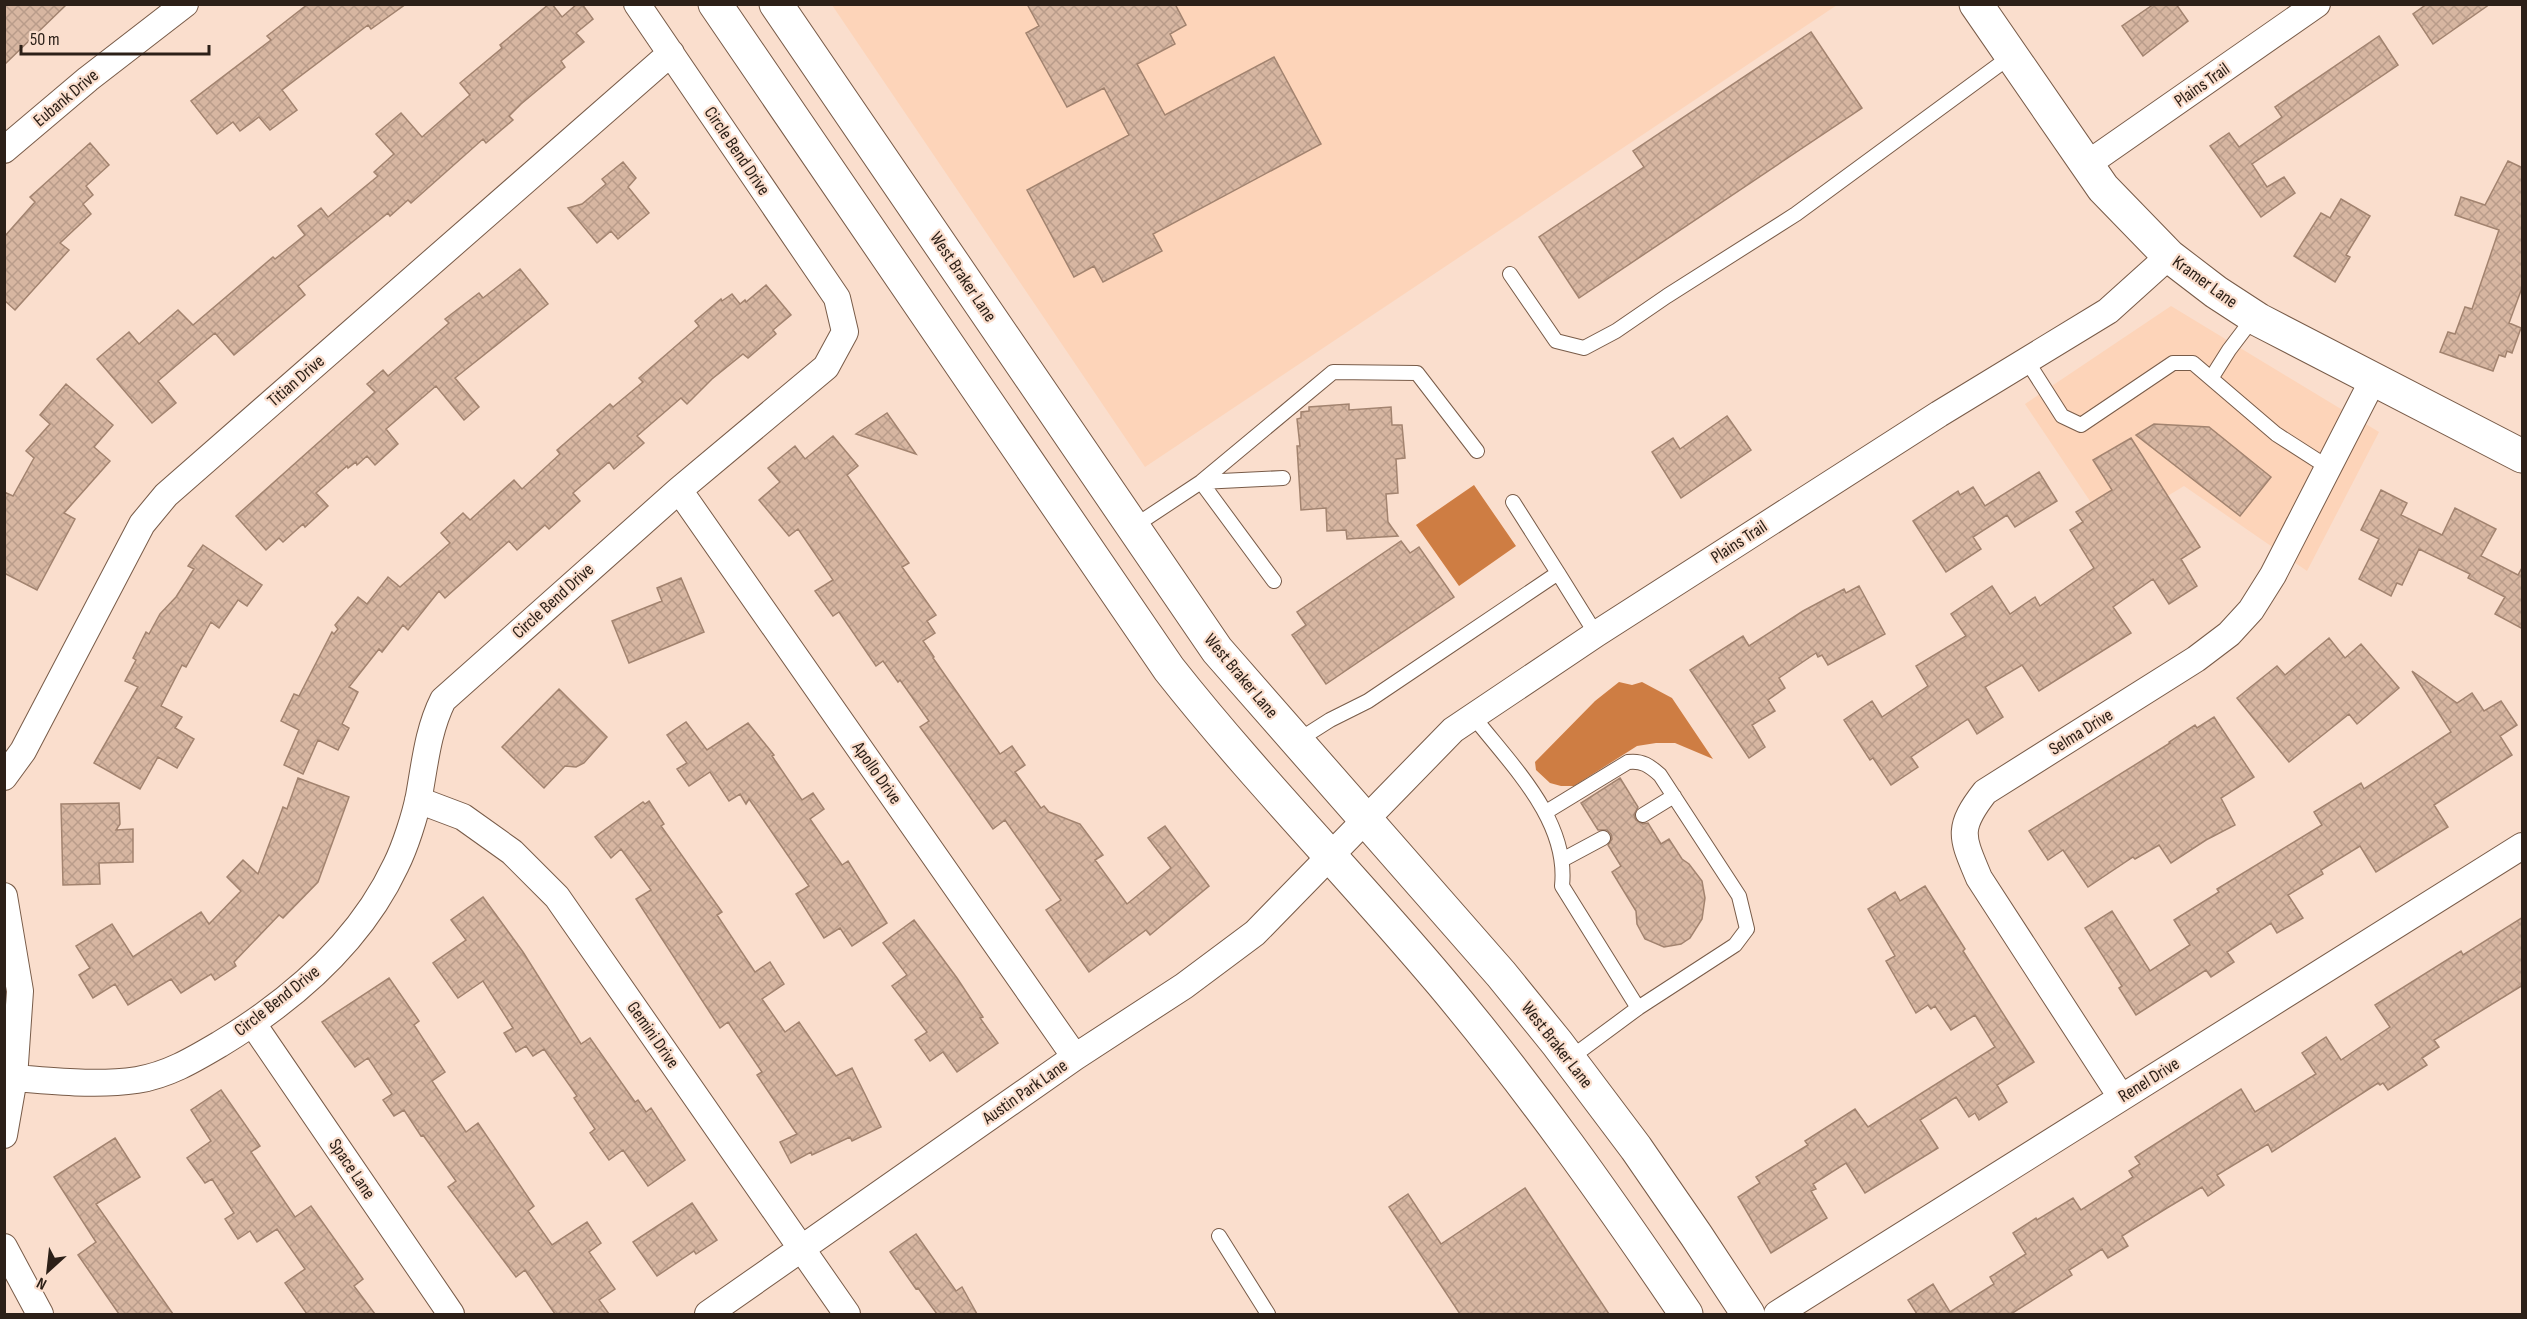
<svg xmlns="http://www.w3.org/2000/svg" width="2527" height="1319" viewBox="0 0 2527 1319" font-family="'Sofia Sans Condensed',sans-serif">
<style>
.built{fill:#fdd4b9}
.water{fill:#ce7d43}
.building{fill:url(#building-cross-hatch);stroke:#a2836f;stroke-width:1.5}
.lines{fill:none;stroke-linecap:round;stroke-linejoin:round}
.service-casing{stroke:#785b48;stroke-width:16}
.minor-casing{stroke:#785b48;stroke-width:28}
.tertiary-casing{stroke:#785b48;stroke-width:35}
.secondary-casing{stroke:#785b48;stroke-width:35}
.service{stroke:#fff;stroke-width:14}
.minor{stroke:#fff;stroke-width:26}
.tertiary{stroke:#fff;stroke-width:33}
.secondary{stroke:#fff;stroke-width:33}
.labels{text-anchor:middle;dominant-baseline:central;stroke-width:4.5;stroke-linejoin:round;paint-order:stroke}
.street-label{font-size:18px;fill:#2c2018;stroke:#fadecd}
</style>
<defs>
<pattern id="building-cross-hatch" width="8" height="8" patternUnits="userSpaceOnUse" patternTransform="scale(1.5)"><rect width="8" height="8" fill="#d7b6a1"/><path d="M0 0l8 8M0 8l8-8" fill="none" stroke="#b99c8a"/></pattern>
</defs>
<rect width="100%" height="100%" fill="#fadecd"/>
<!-- built -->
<path class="built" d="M832,5H1837L1145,467Z
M2171,306L2379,432L2307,571L2184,486L2110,531L2025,404Z"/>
<!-- water -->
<path class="water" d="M1474,485L1516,546L1459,586L1416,525Z
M1619,682L1632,685L1642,682L1672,698L1713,759L1675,743H1656L1637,746L1574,786H1561L1550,783L1536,770L1535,762L1595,701Z"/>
<!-- building -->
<path class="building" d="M4,4H67L4,65Z
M308,4H406L371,29L368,25L282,90L297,110L270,130L259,117L240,131L233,122L217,134L191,101L271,40L267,36Z
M549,4H552L562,17L577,4H582L593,19L576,33L584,42L561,61L565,67L521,104L509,116L513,120L486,143L483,139L411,203L408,200L390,216L388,213L298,286L305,295L234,355L215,333L158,381L176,403L152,423L97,359L129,332L139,344L178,310L193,325L273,257L275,259L305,235L298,226L321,208L328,217L378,176L374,172L394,154L376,134L401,113L422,137L470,95L460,83L502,48L500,45Z
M1027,4H1175L1186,25L1170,34L1175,44L1137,64L1165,115L1274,57L1321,144L1153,234L1162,251L1103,282L1094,266L1074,277L1027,190L1129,135L1104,88L1067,107L1026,33L1039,26Z
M2154,4H2176L2188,21L2143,56L2122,26Z
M2427,4H2490L2433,44L2413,14Z
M1811,32L1862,108L1579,298L1539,237L1644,167L1633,151Z
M2379,36L2398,65L2252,164L2267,187L2284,177L2295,193L2261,217L2210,146L2229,133L2239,147L2282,117L2275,107Z
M90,143L109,165L86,186L93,195L83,204L91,214L60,243L69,250L15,310L4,300V237L35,202L30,197Z
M2508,161L2523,168V285L2509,323L2521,328L2512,353L2507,351L2505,357L2499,355L2493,371L2440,352L2448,332L2455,334L2465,307L2472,309L2499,230L2455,215L2461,197L2485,205Z
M623,162L636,178L628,187L649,213L618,239L611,231L597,243L568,208L582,204L606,184L602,179Z
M2341,199L2370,216L2346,255L2350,257L2335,282L2294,256L2321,213L2330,218Z
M520,269L548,304L455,378L479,407L464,420L436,386L386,429L398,444L375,465L367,456L357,465L356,462L348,468L347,466L316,493L328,506L305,527L303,524L283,542L279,538L266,550L236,516L375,392L367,384L383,370L388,376L449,323L445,319L479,293L483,298Z
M766,285L791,315L773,330L776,334L748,358L743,354L712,379L687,404L681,398L637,436L644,443L614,469L609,462L573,493L580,501L549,529L545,525L517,550L509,541L445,598L439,591L408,630L403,625L382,652L379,649L349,687L358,692L342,724L349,728L338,750L318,740L303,774L284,765L299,730L281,721L294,694L299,696L332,632L334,634L338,629L335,625L358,597L367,604L388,577L400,587L450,543L441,533L463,513L470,520L514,480L522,489L560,454L557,450L610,404L613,407L643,382L639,378L699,326L695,321L721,299L722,301L732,294L740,304L745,300L746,302Z
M66,384L113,425L94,447L110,461L64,513L75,519L37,590L4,573V492L13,496L34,458L26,451L50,424L40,415Z
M1349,404V410L1391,407L1392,425H1402L1405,458L1396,459L1398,493L1386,494L1388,522L1398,536L1347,539L1346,530L1327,531L1326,508L1301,510L1297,446H1300L1297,419L1301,418V412L1309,411V407Z
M887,413L916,454L856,434Z
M1727,416L1751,450L1681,498L1652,452L1673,438L1680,449Z
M2154,424L2209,427L2271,477L2240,516L2136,435Z
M833,436L858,466L847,475L909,563L902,567L936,615L927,621L935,633L923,641L934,657L933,658L1000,754L1012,746L1025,765L1015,772L1041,808L1044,806L1049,812L1080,824L1103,855L1095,860L1127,904L1171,868L1148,838L1165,826L1209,886L1150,935L1146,930L1089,972L1046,910L1061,900L1005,820L993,829L920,727L929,721L900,680L898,682L883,661L876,666L839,612L833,616L815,591L833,580L798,529L789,536L759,500L780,482L768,468L795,446L805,459Z
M2131,438L2200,547L2181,559L2197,586L2169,604L2153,579L2113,607L2131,633L2039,691L2022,665L1985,687L2003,717L1977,734L1968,719L1911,757L1918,767L1891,785L1873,758L1870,760L1844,720L1872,701L1882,717L1928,686L1916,666L1966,636L1951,614L1992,586L2010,614L2035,597L2040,606L2094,568L2070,530L2083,522L2076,512L2112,490L2093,460Z
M2039,472L2057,501L2015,527L2007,515L1973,537L1981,549L1946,572L1913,521L1958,491L1960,495L1973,487L1985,506Z
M2381,490L2407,503L2401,515L2442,535L2455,508L2496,529L2481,556L2518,575L2523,566V629L2495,614L2505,597L2468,578L2470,574L2419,549L2402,585L2397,583L2391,596L2359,579L2379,539L2361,530Z
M1401,541L1410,553L1419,547L1454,597L1326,684L1292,635L1306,625L1297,612Z
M203,545L262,585L247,606L238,600L219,628L211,622L186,667L182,665L161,706L182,717L175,728L194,739L177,768L158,757L140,789L94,763L138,687L125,681L136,660L133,658L146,632L149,634L160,614L176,597L194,569L188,566Z
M681,578L704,632L629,663L612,621L662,601L657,588Z
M1859,586L1885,634L1828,665L1822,655L1818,657L1816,653L1779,678L1785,688L1768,700L1775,711L1752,725L1765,747L1749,758L1690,670L1743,636L1749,646L1803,611L1844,589L1846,593Z
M2329,638L2345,658L2361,644L2399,688L2357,724L2349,714L2289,762L2237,698L2277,666L2285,675Z
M2412,671L2457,703L2472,693L2484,711L2501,701L2517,725L2500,736L2512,755L2434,805L2448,827L2376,872L2360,846L2321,870L2323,874L2288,895L2303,918L2277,933L2271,923L2227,952L2234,962L2211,977L2206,970L2136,1015L2119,988L2122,986L2085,928L2112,911L2150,971L2190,945L2174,920L2219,892L2217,889L2322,825L2314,812L2361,783L2364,789L2451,732Z
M559,689L607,737L584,763L576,767L565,766L544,788L502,747Z
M2214,717L2254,777L2221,798L2235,825L2206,840L2171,863L2159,845L2135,859L2133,857L2088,887L2063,850L2048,860L2029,831L2170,743L2169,742L2195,725L2197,728Z
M686,722L707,750L748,723L774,755L772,756L802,800L813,793L824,809L810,819L842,865L848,861L887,923L852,946L840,928L824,938L796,894L809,886L749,799L746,804L740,794L729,801L710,772L689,786L677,769L687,763L667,735Z
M298,778L349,797L318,882L283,918L279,915L234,962L236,966L215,980L211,974L181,993L171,979L128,1005L115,984L93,998L79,975L90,968L76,946L112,924L133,957L201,912L209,924L241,891L227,877L243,860L258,874L283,807L287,809Z
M1620,778L1638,807L1634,815L1636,820L1643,824L1648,823L1661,844L1669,839L1682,859L1689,864L1702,881L1705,898L1702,919L1690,938L1681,944L1664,947L1645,939L1637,924L1636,911L1612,872L1621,866L1608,845L1612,839L1611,834L1607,830H1598L1581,803Z
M649,801L664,824L661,826L722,912L717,915L755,972L770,962L784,984L762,999L785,1032L799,1022L836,1076L852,1068L881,1127L852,1141L850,1137L812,1155L811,1152L791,1163L780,1142L797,1134L757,1075L762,1072L728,1022L720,1028L636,899L651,890L621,849L611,858L595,837L643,802L645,804Z
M119,803L120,824L116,830L133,829V862L99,863L100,884L63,885L61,804Z
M1925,886L1965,949L1963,951L2034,1062L1997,1085L2007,1102L1979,1120L1975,1113L1969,1117L1956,1097L1920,1120L1938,1148L1865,1193L1846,1163L1813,1184L1816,1189L1811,1191L1827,1218L1771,1253L1738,1197L1760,1183L1756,1177L1808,1145L1805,1141L1855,1109L1868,1127L1995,1047L1975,1015L1951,1030L1935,1006L1931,1009L1928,1005L1916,1013L1886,961L1895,956L1868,909L1895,892L1900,901Z
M483,897L523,952L581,1044L590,1038L635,1102L638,1100L646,1112L651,1108L685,1160L648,1186L623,1150L609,1160L590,1133L595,1129L574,1098L577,1096L544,1049L533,1056L526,1046L516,1052L504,1033L513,1028L483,981L458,998L433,963L466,940L451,920Z
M2523,917V985L2434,1040L2439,1047L2422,1058L2427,1065L2388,1090L2383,1083L2380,1085L2378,1083L2272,1152L2268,1144L2217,1175L2224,1185L2208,1196L2202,1187L2167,1208L2122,1236L2128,1246L2108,1258L2102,1249L2069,1270L2072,1275L2011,1314H1917L1908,1300L1933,1284L1950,1312L1994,1284L1990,1277L2026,1254L2013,1233L2036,1218L2037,1220L2073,1198L2081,1210L2133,1177L2129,1171L2140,1164L2135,1157L2241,1089L2255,1112L2316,1074L2302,1053L2326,1037L2341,1060L2372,1039L2390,1027L2375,1005L2461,951L2463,955Z
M914,920L957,978L983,1017L980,1018L998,1043L957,1072L943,1052L930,1061L915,1040L927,1032L892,986L907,975L883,943Z
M389,978L419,1021L414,1025L445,1072L432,1081L466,1132L478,1123L534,1206L528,1211L552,1245L587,1222L601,1243L589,1252L615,1289L599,1300L609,1314H555L525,1270L516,1277L448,1187L456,1181L423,1135L421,1136L404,1110L394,1116L383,1100L392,1094L368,1058L355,1067L322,1022Z
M221,1090L260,1146L251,1152L295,1217L311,1206L363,1279L354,1286L375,1314H307L285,1283L305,1269L277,1229L257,1242L250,1231L238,1239L225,1219L234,1213L212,1179L205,1183L187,1158L211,1141L191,1110Z
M115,1138L140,1177L96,1204L173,1314H119L78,1255L96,1242L54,1177Z
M1525,1188L1609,1314H1460L1389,1207L1408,1194L1441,1244Z
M692,1203L717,1240L696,1254L694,1251L657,1276L633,1242Z
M916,1234L956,1291L962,1287L977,1314H937L918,1288L916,1289L890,1252Z"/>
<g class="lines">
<defs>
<path id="service" d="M1510,274L1556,341L1584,348L1616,331L1667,296L1796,214L2011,56
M2027,361L2062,416L2081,425L2173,363H2193L2276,434L2329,468
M2212,377L2229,350L2254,317
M1201,482L1274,581
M1201,482L1283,478
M1513,502L1558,573
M1133,527L1201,482L1333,372L1417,373L1477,451
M1473,716C1511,765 1569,820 1562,886L1638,1008L1569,1059
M1297,741L1330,720L1368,701L1558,573L1596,634
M1546,812L1628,762C1642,760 1650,766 1660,775L1739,896L1747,929L1735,945L1638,1008
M1643,815L1674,796
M1562,860L1603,838
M1219,1236L1268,1314"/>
<path id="minor" d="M4,150L88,79L185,4
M2086,165L2317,4
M679,490L1075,1057
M4,777L23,751L142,524L166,495L671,53
M418,800L463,817L512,852L557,897L847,1314
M4,896L20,991L14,1078L4,1135
M253,1024L451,1314
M14,1078C55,1081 96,1086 137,1080C168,1075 193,1060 220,1044C291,1001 360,942 396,865C405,847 415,816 419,796C425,763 428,730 443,700L679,490L826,367L845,332L837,298L637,4
M2121,1097L1979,878C1962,837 1956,829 1985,792L2196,659L2229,634L2251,610L2273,575L2373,380
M4,1247L40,1314
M708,1314L1075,1057L1184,986L1255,933L1453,730L1596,634L1939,414L2108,311L2169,256
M1777,1314L2522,846"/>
<path id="tertiary" d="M1976,4L2103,188L2169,256L2216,292L2259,320L2522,456"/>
<path id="secondary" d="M715,4L1169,669C1255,778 1352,876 1441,982C1530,1088 1609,1200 1686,1314
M776,4L1217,650L1501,974L1557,1043L1636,1148L1696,1235L1748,1314"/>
</defs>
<!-- service casing -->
<use href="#service" class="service-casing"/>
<!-- minor casing -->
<use href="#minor" class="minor-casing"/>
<!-- tertiary casing -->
<use href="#tertiary" class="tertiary-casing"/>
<!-- secondary casing -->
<use href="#secondary" class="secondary-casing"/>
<!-- service -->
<use href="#service" class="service"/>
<!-- minor -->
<use href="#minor" class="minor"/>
<!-- tertiary -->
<use href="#tertiary" class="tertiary"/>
<!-- secondary -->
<use href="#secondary" class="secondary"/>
</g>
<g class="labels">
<!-- street labels -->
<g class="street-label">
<text transform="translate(2202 85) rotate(-35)">Plains Trail</text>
<text transform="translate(66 98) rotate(-40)">Eubank Drive</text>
<text transform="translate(737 151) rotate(56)">Circle Bend Drive</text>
<text transform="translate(963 277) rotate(56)">West Braker Lane</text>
<text transform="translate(2205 282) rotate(36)">Kramer Lane</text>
<text transform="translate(296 381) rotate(-41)">Titian Drive</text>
<text transform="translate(1739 542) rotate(-33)">Plains Trail</text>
<text transform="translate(553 601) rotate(-42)">Circle Bend Drive</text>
<text transform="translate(1241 676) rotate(50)">West Braker Lane</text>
<text transform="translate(2081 732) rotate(-32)">Selma Drive</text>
<text transform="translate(877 773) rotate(55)">Apollo Drive</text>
<text transform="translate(277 1001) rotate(-38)">Circle Bend Drive</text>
<text transform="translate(653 1035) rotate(55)">Gemini Drive</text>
<text transform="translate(1557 1045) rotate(52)">West Braker Lane</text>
<text transform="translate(2149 1080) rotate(-32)">Renel Drive</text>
<text transform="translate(1025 1092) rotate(-35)">Austin Park Lane</text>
<text transform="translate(352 1169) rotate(56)">Space Lane</text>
</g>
</g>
<!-- border -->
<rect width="2527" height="1319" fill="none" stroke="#2c2018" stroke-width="12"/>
<!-- north arrow -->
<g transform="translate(48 1271) rotate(207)" stroke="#fadecd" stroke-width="4.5" paint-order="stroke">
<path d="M0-4.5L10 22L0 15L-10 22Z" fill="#2c2018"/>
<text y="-9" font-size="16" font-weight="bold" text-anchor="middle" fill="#2c2018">N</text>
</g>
<!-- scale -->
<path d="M21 45v9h188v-9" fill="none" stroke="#2c2018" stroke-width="3"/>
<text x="30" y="45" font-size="18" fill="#2c2018" stroke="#fadecd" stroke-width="4.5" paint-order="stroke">50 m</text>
</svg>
